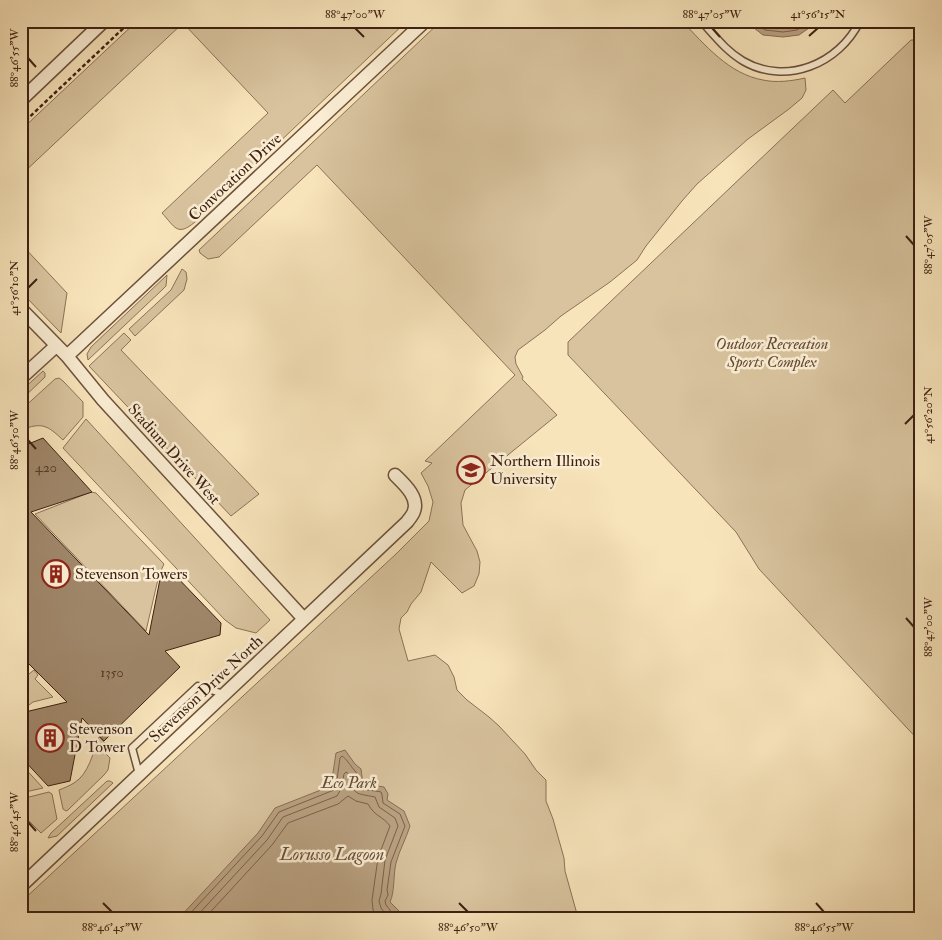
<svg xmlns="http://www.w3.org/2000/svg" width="942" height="940" viewBox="0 0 942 940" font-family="'IM FELL Double Pica',serif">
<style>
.green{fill:#d8c39e;stroke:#8b7258}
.water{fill:#b9a181;stroke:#886d54}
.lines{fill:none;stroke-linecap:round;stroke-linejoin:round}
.shore{stroke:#7c6049;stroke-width:1}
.building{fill:#9f8669;stroke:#3e2011}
.service-casing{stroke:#6c513c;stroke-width:9}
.minor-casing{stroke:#6c513c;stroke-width:15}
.path{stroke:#3e2011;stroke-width:2.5;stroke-dasharray:4 2.5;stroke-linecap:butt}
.service{stroke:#faedd3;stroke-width:6}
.minor{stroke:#faedd3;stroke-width:12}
.ticks{fill:none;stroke:#3e2011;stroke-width:2}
.labels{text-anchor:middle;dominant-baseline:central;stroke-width:5;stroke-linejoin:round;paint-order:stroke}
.number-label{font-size:14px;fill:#563a27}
.street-label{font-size:16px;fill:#3e2011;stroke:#faedd3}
.park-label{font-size:16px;font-style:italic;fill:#644934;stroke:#faedd3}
.poi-label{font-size:16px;fill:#3e2011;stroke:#faedd3;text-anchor:start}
.water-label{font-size:18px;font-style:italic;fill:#694d38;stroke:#faedd3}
.neatline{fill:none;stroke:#3e2011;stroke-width:2}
.ticks-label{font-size:12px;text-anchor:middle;fill:#3e2011}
</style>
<rect width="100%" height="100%" fill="#f8e4bb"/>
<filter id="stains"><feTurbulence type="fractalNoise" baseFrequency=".004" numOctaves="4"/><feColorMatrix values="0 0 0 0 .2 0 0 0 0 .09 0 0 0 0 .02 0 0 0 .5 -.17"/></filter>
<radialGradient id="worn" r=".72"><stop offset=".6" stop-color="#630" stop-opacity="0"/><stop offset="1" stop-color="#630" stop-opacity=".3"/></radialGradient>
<!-- green -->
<path class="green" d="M137,21H407L195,222C177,237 175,227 162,213L268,113L183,23L21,175V130Z
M441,21H682C705,45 729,74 763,80C776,83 792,81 805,78L806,90L802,98L789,109L748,139L697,184L682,201L646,246L637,260L610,282L561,316L545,330L518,350L515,357L516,364L523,377L522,379L557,415L465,490L461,503L463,525L477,551L480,562L479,574L474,586L462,593L431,562L421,592L411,604L407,612L401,618L399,629L408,661L435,655L448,665L454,677L457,690L467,700L489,717L499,726L525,754L536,770L546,780V801L553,819L564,858L565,871L577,914L576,919H21V902L396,554L429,521L433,502L428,486L421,473L432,463L425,461L515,375L317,165L219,257L208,259L200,253L199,250Z
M911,40H921V743L759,569L736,532L568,355V342L833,90L845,103Z
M21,244L67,293L61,333L21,292Z
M182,269L186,272L187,279L184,290L135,336L129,329L171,290Z
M167,275L166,286L162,290L88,360L87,354L91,347Z
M124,333L131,340L121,350L259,494L231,516L89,366Z
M43,371L45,373V377L21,400V391Z
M59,378L63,381L83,402V417L63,440C47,425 42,422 21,430V410L55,379Z
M86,419L270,620L256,633L236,628L225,620L63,448Z
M91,492L96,493L164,564L159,575L146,631L35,514Z
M34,670L38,675L35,679L53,697L33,702L21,711V675L24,678Z
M99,737L105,743L106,754L110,758L108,770L104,775L68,810L66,811L63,809L59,790C64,788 69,786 74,783C89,774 93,752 99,737Z
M21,764L43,788L21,793Z
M107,781H110L113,783L57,836L48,838L51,833Z
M49,792L52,794L57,819L41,833L21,813V799Z"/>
<!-- water -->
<path class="water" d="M745,21H819L799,35L783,37L763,35Z
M345,750L355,764L361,769L363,784L384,787L388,794L387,800L404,811L410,826C406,839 399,851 396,863C393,876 395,891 390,902L399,911L403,919H178L258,833L275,808L331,786L336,753Z"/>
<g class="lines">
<!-- shore -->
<path class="shore" d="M753,21L765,30L783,32L797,30L810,21
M185,919L262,836L279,812L334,790L336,787L340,758L342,756C347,759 351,767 356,772C357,775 357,781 358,784C360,791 374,790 381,792L382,795L383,803L400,814L405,826L391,862L387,890L388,895L385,901L386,905L397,919
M194,919L267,840L283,817L337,796L341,789L344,774L346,772L350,775C353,796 356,793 375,797L379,807L395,818L398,826L385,860L381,894L379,901L381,908L390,919
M204,919L272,845L288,823L338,804L348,796L356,801L368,804C375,817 383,816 390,826L378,858L372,900L373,910L380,919"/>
</g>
<!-- building -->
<path class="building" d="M43,438L92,492L31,512L149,635L161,574L172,572L221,623L220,635L165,651L180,667L104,741L82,718L70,781L48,786L21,757V713L67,702L21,656V447Z"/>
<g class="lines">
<defs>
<path id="service" d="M701,21C714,35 726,51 743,61C786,86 839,64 860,21
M139,774L132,748L198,686L224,694"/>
<path id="minor" d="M21,100L104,21
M21,309L67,356L103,400L304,619
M67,356L425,21
M21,378L56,346
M21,886L407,522C409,519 413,515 414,511C419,497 404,484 395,475"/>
</defs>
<!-- service casing -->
<use href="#service" class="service-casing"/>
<!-- minor casing -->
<use href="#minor" class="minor-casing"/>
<!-- path -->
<path class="path" d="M21,125L131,21
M21,861L28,860"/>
<!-- service -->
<use href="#service" class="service"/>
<!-- minor -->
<use href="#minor" class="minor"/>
</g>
<!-- ticks -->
<path class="ticks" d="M355,28L364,37M712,28L720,37M809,36L818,28M28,58L36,67M906,236L914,245M28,288L37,279M905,424L914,415M28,440L36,449M906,618L914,627M28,822L36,831M103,903L112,912M459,903L468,912M816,903L824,912"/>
<!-- icons -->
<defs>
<symbol id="university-ring" viewBox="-11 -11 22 22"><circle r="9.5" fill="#faedd3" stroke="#8f2418" stroke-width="1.5"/><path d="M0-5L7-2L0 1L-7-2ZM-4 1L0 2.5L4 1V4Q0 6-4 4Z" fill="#8f2418"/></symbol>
<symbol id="building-ring" viewBox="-11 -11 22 22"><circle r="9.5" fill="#faedd3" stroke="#8f2418" stroke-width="1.5"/><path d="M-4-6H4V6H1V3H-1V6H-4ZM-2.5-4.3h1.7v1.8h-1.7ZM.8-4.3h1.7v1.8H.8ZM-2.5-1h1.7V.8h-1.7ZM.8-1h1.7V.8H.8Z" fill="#8f2418"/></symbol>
</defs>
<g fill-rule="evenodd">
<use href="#university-ring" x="455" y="454" width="32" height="32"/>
<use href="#building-ring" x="40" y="558" width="32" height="32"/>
<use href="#building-ring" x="34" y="722" width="32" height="32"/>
</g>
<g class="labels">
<!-- number labels -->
<g class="number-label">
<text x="46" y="467">420</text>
<text x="112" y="672">1350</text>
</g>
<!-- street labels -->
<g class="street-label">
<text transform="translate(235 177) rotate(-43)">Convocation Drive</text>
<text transform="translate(174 454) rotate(48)">Stadium Drive West</text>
<text transform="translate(206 689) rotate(-43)">Stevenson Drive North</text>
</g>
<!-- park labels -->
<g class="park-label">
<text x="772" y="344">Outdoor Recreation<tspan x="772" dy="18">Sports Complex</tspan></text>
<text x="349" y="783">Eco Park</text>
</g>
<!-- poi labels -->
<g class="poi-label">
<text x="490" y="461">Northern Illinois<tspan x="490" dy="18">University</tspan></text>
<text x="75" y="574">Stevenson Towers</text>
<text x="69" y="729">Stevenson<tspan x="69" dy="18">D Tower</tspan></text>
</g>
<!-- water labels -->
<g class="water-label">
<text x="332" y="854">Lorusso Lagoon</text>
</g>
</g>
<!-- margin -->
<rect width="942" height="940" fill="none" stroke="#f8e4bb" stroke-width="55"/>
<rect x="28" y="28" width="886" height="884" class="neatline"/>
<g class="ticks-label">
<text x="355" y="18">88°47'00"W</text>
<text x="712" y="18">88°47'05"W</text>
<text x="818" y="18">41°56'15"N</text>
<text transform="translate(14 58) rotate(-90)" y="4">88°46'55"W</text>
<text transform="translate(928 245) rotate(-90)" y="4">88°47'05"W</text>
<text transform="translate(14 288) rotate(-90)" y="4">41°56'10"N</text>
<text transform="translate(928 415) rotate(-90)" y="4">41°56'20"N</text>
<text transform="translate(14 440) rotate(-90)" y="4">88°46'50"W</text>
<text transform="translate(928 627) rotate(-90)" y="4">88°47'00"W</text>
<text transform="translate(14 822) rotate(-90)" y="4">88°46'45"W</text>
<text x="112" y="931">88°46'45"W</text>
<text x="468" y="931">88°46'50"W</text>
<text x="824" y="931">88°46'55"W</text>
</g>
<rect width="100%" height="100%" filter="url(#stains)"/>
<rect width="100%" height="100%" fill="url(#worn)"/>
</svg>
